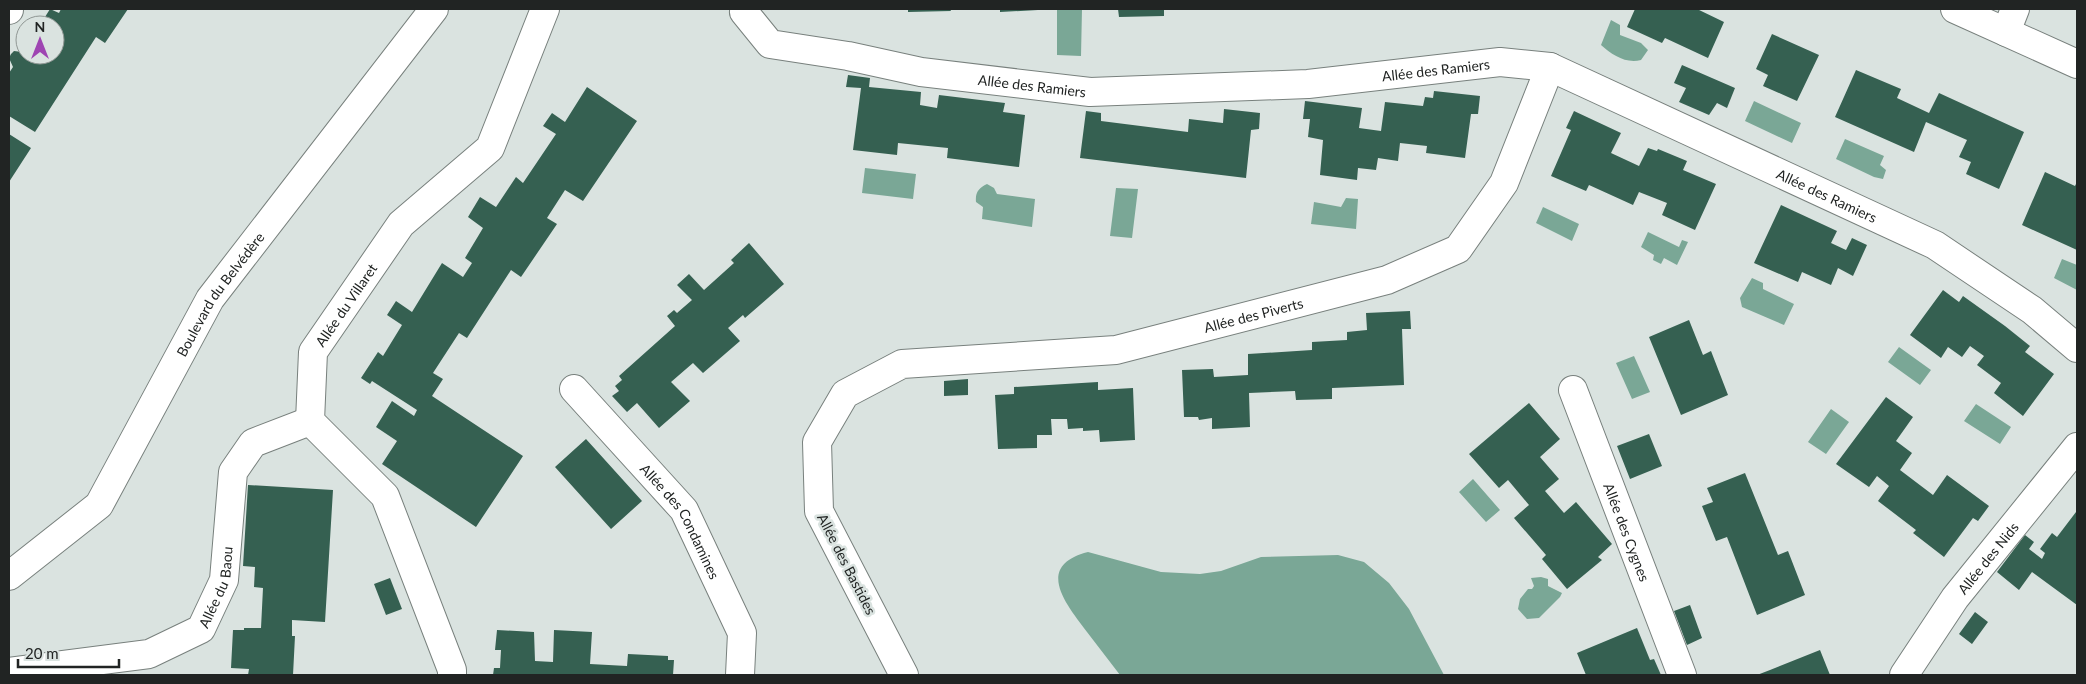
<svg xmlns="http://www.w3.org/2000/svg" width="2086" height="684" viewBox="0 0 2086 684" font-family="Lato,sans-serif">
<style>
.water{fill:#7aa796}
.building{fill:#356051}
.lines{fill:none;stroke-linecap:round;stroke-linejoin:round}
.minor-casing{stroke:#78807d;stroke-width:30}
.minor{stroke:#fff;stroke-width:28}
.labels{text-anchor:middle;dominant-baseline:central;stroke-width:5;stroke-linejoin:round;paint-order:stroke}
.street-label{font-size:14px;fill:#212423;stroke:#dae3e0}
</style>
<rect width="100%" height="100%" fill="#dae3e0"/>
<!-- water -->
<path class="water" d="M1057,9H1082L1081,56L1057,55Z
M1611,20L1620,25V35L1641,43L1648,50L1641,60C1626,64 1612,55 1601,45Z
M1754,101L1801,123L1792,143L1745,121Z
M1845,139L1884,156L1880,165L1886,170L1883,179L1874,177L1836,159Z
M865,168L916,174L913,199L862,193Z
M987,184L994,188L997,194L1035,199L1032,227L982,219L983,207L976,202C975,192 979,188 987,184Z
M1116,188L1138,189L1132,238L1110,236Z
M1346,198L1358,199L1356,229L1311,224L1314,202L1341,207Z
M1543,207L1579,224L1572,241L1536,223Z
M1648,232L1679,247L1682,240L1688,242L1677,265L1664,258L1661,264L1653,260L1654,255L1641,247Z
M2062,259L2077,265V290L2054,278Z
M1752,278L1763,283V289L1794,304L1784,325L1742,307L1740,298Z
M1899,347L1931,370L1920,385L1888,362Z
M1634,356L1650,392L1632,399L1616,363Z
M1976,404L2011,427L2000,444L1964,421Z
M1831,409L1849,422L1826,454L1808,442Z
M1473,479L1500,510L1486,522L1459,492Z
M1088,552L1161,572L1200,574L1221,571L1261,557L1338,555L1364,562L1389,583L1409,609L1444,675H1120C1109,661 1098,646 1087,632C1066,604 1034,566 1088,552Z
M1541,577L1548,579V586L1562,593L1560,597L1539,618L1527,619L1518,609L1520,599L1528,589H1532L1534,586L1531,578Z"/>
<!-- building -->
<path class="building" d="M50,9L59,13L61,9H128L105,43L96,37L35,132L9,116V73L13,67L9,58L11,54L14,51L22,52L25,55H55V25H40Z
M908,9H950L951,11L908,12Z
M1000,9H1038V10L1000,12Z
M1118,9H1164V16L1119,17Z
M1635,9H1697L1724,22L1708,58L1665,38L1662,43L1627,27Z
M1772,34L1819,55L1797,101L1763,86L1768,75L1756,69Z
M1682,65L1735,88L1727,108L1717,103L1709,115L1679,102L1686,88L1674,83Z
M1856,70L1901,89L1897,98L1929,113L1939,93L2024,132L1999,189L1966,174L1971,162L1959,157L1967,140L1926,122L1914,152L1835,117Z
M848,75L870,78L869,87L921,92L920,105L937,108L939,95L1005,103L1003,112L1025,115L1019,167L947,158L948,148L898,143L897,155L853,150L861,88L846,87Z
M587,87L637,121L583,201L565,190L547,218L557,224L521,277L511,270L467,338L459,333L433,373L443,379L432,396L523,456L476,527L382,464L397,441L376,427L392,401L414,416L417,410L372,381L370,384L361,378L378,352L383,356L402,325L387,315L396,301L412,312L442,263L463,277L472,263L465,258L483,228L468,217L480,197L496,207L516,177L523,183L556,134L543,126L552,113L565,122Z
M1434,91L1480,96L1478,114H1471L1465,158L1426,153L1427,146L1400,143L1398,161L1378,158L1376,170L1358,168L1357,180L1320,175L1323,140L1308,137L1310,119H1303L1305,101L1362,108L1359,128L1381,131L1385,102L1423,106L1425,97L1433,98Z
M1224,109L1260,113L1259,129L1251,130L1246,178L1080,158L1086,111L1101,113V121L1188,132L1189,119L1223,123Z
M1574,111L1621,133L1611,153L1639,166L1648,148L1657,151L1658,149L1687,161L1683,170L1716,184L1695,230L1662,215L1667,203L1639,192L1633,205L1589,185L1586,191L1551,176L1571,130L1566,128Z
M9,134L31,148L9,182Z
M2045,172L2075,186L2077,182V250L2022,225Z
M1781,205L1837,231L1831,243L1846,250L1852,238L1867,245L1853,276L1838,268L1831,285L1802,272L1798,282L1754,263Z
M749,243L784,284L745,318L743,315L728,328L740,341L703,373L693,363L671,382L690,401L659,428L637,403L627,412L612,396L619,391L615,386L622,380L619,376L675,326L667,316L674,310L677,313L692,300L677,285L689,274L704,290L734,263L731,260Z
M1943,290L1959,302L1963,296L2005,326L2030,346L2025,352L2054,374L2023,416L1994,393L2001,383L1977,365L1984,356L1970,346L1962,357L1948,347L1941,358L1910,335Z
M1410,311L1411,329H1402L1404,385L1332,388V399L1296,400L1295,391L1249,393L1250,427L1212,429V418L1199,420L1198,417H1184L1182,370L1213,369L1214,377L1248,375V354L1312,350V342L1347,340V332L1367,330L1366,313Z
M1689,320L1703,355L1711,351L1728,395L1681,415L1649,337Z
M968,379V395L944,396V381Z
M1098,382V390L1133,388L1135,440L1100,442L1099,430L1083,431V428L1068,429L1067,419H1051L1052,435H1037V448L998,449L995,395L1014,394V387Z
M1886,397L1913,417L1896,441L1912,453L1900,470L1933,495L1947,475L1989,506L1978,521L1973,518L1944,557L1913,533L1916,530L1878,501L1889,486L1877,476L1869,487L1836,464Z
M1529,403L1560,439L1540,457L1559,479L1545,491L1564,513L1576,502L1612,544L1598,557L1602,560L1567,589L1542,559L1546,555L1514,518L1529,505L1508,480L1499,488L1469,454Z
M1649,434L1662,466L1630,479L1617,446Z
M586,439L642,501L611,529L555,467Z
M1745,473L1778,555L1788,551L1805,595L1757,615L1727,537L1716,541L1702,506L1713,502L1707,488Z
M248,485L333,490L325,622L292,620V636H295L293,675H248L249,669L231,668L233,630H244V628H261L263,588L254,587L255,567L243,566Z
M2076,512L2077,605L2032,572L2019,590L1997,572L2025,535L2034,542L2029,549L2042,559L2045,553L2040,549L2052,533L2057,537Z
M390,578L402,609L386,615L374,584Z
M1690,605L1702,638L1687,645L1674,611Z
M1975,612L1988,622L1972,644L1959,634Z
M1637,628L1650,660L1654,659L1661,675H1586L1577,653Z
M497,630L534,632L535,661L553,662L554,630L592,632L590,664L627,666L628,654L668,656V660H674L673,675H493L494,668H500L501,650H495Z
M1820,650L1830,675H1757L1770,670Z"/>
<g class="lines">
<defs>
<g id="minor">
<path id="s1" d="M745,9L744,12L770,44L848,56L921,72L1090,92L1308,84L1500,62L1550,67L1935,245L2032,310L2077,348"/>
<path d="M1955,9L2077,64"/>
<path d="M9,10V9"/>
<path d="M2006,32L2015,9"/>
<path id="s2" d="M574,389L684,510L742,633L740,675"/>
<path id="s3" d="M1573,390L1682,675"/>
<path id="s4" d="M9,576L99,505L210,299L434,9"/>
<path id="s5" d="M9,672L149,654L201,629L224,580L233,472L253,443L310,421"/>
<path id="s6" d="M452,675V670L385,496L310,421L313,352L401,224L490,148L545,9"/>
<path id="s7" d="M904,675L819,511L817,442L845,394L902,364L1116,350L1387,280L1458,249L1504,183L1550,67"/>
<path id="s8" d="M1904,675L1955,598L2077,447"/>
</g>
</defs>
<!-- minor casing -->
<use href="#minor" class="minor-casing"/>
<!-- minor -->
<use href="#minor" class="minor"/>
</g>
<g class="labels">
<!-- street labels -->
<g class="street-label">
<text stroke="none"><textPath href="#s1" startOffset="715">Allée des Ramiers</textPath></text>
<text stroke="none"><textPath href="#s1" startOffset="310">Allée des Ramiers</textPath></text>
<text stroke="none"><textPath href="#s1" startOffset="1135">Allée des Ramiers</textPath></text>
<text stroke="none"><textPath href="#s4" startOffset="358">Boulevard du Belvédère</textPath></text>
<text stroke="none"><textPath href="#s6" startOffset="424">Allée du Villaret</textPath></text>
<text stroke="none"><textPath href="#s7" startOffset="730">Allée des Piverts</textPath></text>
<text stroke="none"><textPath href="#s2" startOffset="171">Allée des Condamines</textPath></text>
<text stroke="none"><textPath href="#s3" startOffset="152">Allée des Cygnes</textPath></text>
<text stroke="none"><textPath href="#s8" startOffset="144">Allée des Nids</textPath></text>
<text transform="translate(847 564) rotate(63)">Allée des Bastides</text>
<text stroke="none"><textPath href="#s5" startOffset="244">Allée du Baou</textPath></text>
</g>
</g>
<!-- border -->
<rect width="2086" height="684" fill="none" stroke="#212423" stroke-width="20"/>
<!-- north arrow -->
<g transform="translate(40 40)"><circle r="24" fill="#dae3e0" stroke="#909794"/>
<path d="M0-4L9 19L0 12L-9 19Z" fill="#9e45b2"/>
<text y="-8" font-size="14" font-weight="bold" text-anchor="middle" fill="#212423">N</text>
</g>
<!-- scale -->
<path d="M18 659v8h101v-8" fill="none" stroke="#212423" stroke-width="2.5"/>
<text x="25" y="659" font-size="15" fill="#212423" stroke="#dae3e0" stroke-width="4" paint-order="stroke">20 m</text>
</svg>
